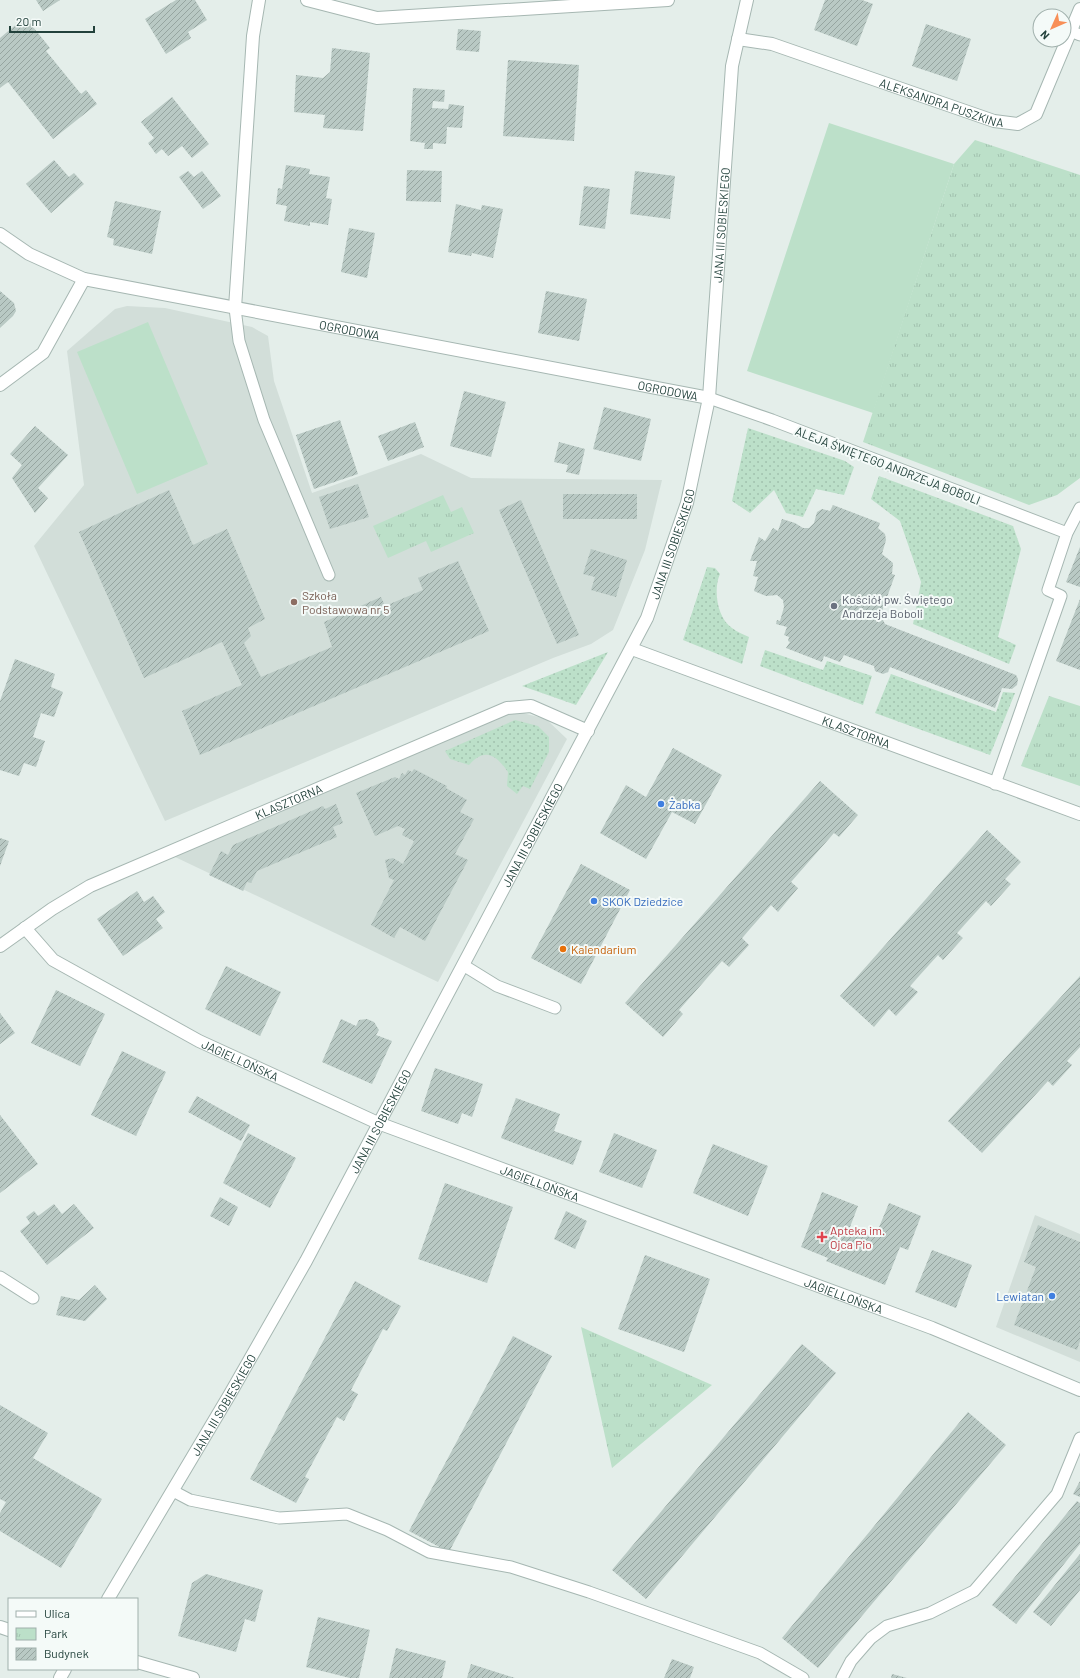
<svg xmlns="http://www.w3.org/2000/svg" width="1080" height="1678" viewBox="0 0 1080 1678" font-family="Barlow,sans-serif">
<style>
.built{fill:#d2ded9}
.grass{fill:url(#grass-dots)}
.park{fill:url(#park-tufts)}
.garden{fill:#bce0c9}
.building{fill:url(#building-hatch)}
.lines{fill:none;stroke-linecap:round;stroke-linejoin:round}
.lane-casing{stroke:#a6b7b2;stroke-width:13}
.street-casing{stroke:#a6b7b2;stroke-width:14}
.lane{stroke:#fff;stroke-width:11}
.street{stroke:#fff;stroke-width:12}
.education-dot{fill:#8d6e63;stroke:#f4faf8;stroke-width:1.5}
.worship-dot{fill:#6b7280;stroke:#f4faf8;stroke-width:1.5}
.shop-dot{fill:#3f7fe0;stroke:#f4faf8;stroke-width:1.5}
.food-dot{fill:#e8710a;stroke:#f4faf8;stroke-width:1.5}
.health-dot{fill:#e0444e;stroke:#f4faf8;stroke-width:1.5}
.labels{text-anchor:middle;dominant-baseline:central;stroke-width:4;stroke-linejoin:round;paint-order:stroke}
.street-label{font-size:12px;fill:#22413b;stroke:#f4faf8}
.education-label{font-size:12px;fill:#785e54;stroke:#f4faf8;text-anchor:start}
.worship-label{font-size:12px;fill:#5b616d;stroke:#f4faf8;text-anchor:start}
.shop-label{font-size:12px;fill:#366cbe;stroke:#f4faf8;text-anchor:start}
.food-label{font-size:12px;fill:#c56008;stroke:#f4faf8;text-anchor:start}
.health-label{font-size:12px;fill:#be3a42;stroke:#f4faf8;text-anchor:start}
</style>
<defs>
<pattern id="grass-dots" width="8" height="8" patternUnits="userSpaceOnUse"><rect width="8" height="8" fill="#bce0c9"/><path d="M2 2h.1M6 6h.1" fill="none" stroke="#a1c1ae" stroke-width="1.8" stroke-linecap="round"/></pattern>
<pattern id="park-tufts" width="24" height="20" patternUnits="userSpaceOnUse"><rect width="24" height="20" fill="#bce0c9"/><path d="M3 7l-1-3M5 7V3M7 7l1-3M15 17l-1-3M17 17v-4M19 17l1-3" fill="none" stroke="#a1c1ae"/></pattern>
<pattern id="building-hatch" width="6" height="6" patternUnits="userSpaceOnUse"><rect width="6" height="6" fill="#b9c9c4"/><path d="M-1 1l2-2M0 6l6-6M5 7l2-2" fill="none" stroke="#96a5a0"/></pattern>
</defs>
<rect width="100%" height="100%" fill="#e4eeea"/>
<!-- built -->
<path class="built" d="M127,306L165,308L252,327L268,336L274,381L312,493L421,454L471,478L662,480L645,550L613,630L591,644L553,658L165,821L34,546L84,485L67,351L115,309Z
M515,711L546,719L567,739L438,982L173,856Z
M1035,1215L1080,1234V1362L996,1327Z"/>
<!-- grass -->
<path class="grass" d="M748,428L845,461L854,467L844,495L816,489L803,517L786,513L774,490L750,513L732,501Z
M879,476L1013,526L1021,549L998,637L1016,645L1009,664L913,624L921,582L900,521L871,499Z
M707,567L715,568L720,574C713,589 717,618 732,628C737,632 743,634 749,637L742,664L683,640Z
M765,650L823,670L827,661L872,676L863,705L760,666Z
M608,652L576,705L522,686Z
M891,674L996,712L1003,692L1015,693L990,755L875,713Z
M515,720L538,726L549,737V752L530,789L523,786L517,794L507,786L508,772C496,755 485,747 469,765L450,759L445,751Z"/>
<!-- park -->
<path class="park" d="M975,140L1080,175V478L1057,495L1029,505L863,442L954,164Z
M443,495L451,512L462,507L474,533L431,552L426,541L388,558L373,526Z
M1049,696L1080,706V786L1021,766Z
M581,1327L712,1385L612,1468Z"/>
<!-- garden -->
<path class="garden" d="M829,123L954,164L873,413L747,371Z
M148,322L208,464L137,494L77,352Z"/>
<!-- building -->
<path class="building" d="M36,0H60L43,11Z
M176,0H195L207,20L188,32L191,38L166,54L145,19Z
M825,0H862L873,4L857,46L814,30Z
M25,17L50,48L46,51L81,94L86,90L97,104L53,139L8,82L0,88V38Z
M926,24L971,39L957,81L912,66Z
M458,29L481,31L479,52L456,50Z
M332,48L370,53L363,131L323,128L325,115L294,112L296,75L323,78L330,72Z
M508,60L579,65L574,141L503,136Z
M413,88L445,90L444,102L433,101L432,108L448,109L449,104L464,106L462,128L447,127L446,144L433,143V149H424L425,143L410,141Z
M172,97L209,144L192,158L182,146L168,156L162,149L156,154L148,143L154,138L141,122Z
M54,160L69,177L74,173L84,184L51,213L26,184Z
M286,165L310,169L309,174L330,177L326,198L332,199L328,225L310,222V226L284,221L287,206L276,204L278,188L282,189Z
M407,170L442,171L441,202L406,201Z
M188,171L194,177L202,171L221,196L203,209L179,177Z
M635,171L675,176L670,219L630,214Z
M584,186L610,189L605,229L579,225Z
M115,201L161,211L152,254L113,245L114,239L107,237Z
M456,204L481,210L482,205L503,209L493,258L472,253L471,256L448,252Z
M349,228L375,233L367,278L341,272Z
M0,291L14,303L16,311L13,316L0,328Z
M546,291L587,299L579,341L538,333Z
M464,391L506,402L491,457L450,446Z
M604,407L651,419L641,461L593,449Z
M340,420L358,474L314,489L296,435Z
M415,422L424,447L388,461L378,436Z
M35,426L68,455L38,488L48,498L35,513L12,478L22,465L10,454Z
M559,442L585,449L579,475L566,472L568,465L554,462Z
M358,484L369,517L330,529L319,497Z
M169,490L193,545L227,529L265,619L248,628L251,636L244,643L261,677L332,647L324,622L381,597L385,606L423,590L418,578L458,561L489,631L200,755L182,711L242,685L222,642L144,678L79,532Z
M563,494H637V519H563Z
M521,500L579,635L557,644L499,510Z
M833,505L880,523L878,528L885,534L886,540L882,554L893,563L892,574L895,575L882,611V618L885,624L1016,675L1018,679L1017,685L1012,689L1002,688L995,708L890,667L888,672L883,674L875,671L874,666L844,655L840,662L824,656L822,662L786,648L790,642L788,641L789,637L784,635L787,627L776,624L777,620L780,621L784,607L783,600L777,595L766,596L754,591L758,577L753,576L757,561H750L759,537L765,541L773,528L778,531L782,519L795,523L803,528H809L814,523L817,512L822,509L830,511Z
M1080,547V587L1066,582Z
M591,549L627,560L616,597L591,590L595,577L583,574Z
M1080,599V670L1056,661Z
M15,659L55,674L51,687L63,692L54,717L41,713L33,737L45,741L36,767L24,763L19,776L0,770V701Z
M673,748L722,775L695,824L672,812L646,859L600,833L626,785L646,797Z
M414,769L447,786L446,788L467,800L460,812L474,819L455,854L468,860L425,941L400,927L394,938L371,925L394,880L389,878L385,860L393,858L403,864L414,841L402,835L405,829L398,826L375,836L356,793L395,777L399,779L402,773L405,775L408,770L412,772Z
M820,781L858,815L839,837L834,833L791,882L798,888L778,912L771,905L742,938L749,945L729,967L722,961L679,1010L683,1014L663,1037L625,1003Z
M336,804L343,823L333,827L337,837L257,871L251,883L247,882L243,891L209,875L221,851L228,855L233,845L323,806L325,809Z
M987,830L1021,862L1005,879L1011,884L991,906L986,901L957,933L963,938L943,960L938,955L910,986L918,992L896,1016L889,1009L874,1027L840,996Z
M0,838L9,841L0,866Z
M581,864L630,890L581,984L531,958Z
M137,891L144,902L153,896L165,912L156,919L163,928L123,956L97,919Z
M226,966L281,992L260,1036L205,1009Z
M1080,976V1047L1067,1061L1072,1065L1053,1086L1048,1081L982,1153L948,1121Z
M56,990L105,1014L80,1066L31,1043Z
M0,1013L15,1033L0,1044Z
M341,1019L356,1026L359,1020L367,1019L374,1022L379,1030L376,1035L392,1041L372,1084L322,1062Z
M122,1051L166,1072L136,1136L91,1115Z
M435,1068L483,1084L472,1117L462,1113L458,1124L421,1111Z
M197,1096L250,1125L241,1141L188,1112Z
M516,1098L560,1114L554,1131L582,1141L573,1165L501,1138Z
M0,1115L38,1164L0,1193Z
M248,1133L296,1158L270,1208L223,1183Z
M614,1133L657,1150L642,1188L599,1172Z
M713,1144L768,1166L748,1216L693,1193Z
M445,1183L513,1207L487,1283L418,1259Z
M822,1192L858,1206L850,1227L875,1237L889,1203L921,1216L908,1250L900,1247L885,1285L826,1261L828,1258L801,1247Z
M220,1197L238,1207L229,1226L210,1216Z
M54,1204L62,1214L74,1204L94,1228L47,1265L20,1231L30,1223L26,1217L34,1211L38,1216Z
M566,1211L587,1221L575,1249L554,1239Z
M1038,1225L1080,1242V1341L1077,1350L1014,1325L1036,1267L1024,1262Z
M932,1250L972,1265L956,1308L915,1292Z
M645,1255L710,1279L684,1352L618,1329Z
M355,1281L401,1306L387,1331L383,1329L351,1390L358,1394L344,1421L337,1417L305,1477L309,1479L296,1503L250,1479Z
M95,1285L107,1299L85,1321L56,1315L61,1296L79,1300Z
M513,1336L552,1356L449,1552L409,1531Z
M802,1344L836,1373L646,1599L612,1570Z
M0,1405L48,1433L33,1458L102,1499L61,1568L0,1531V1513L6,1502L0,1499Z
M968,1412L1006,1445L818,1668L782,1638Z
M1080,1481V1497L1073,1494Z
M1077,1501L1080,1503V1544L1016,1624L992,1605Z
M1080,1554V1590L1051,1626L1033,1612Z
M206,1574L263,1590L255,1622L245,1619L236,1652L178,1636L192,1583Z
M318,1617L370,1630L359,1678H350L306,1667Z
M396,1648L446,1661L442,1678H389Z
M672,1659L694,1667L690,1678H664Z
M471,1664L515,1678H467Z
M892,1674L907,1678H891Z"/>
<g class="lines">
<defs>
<path id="lane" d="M1070,31L1080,35
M235,308L239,341L264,420L329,575
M709,398L772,420L1067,533
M995,784L1061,596L1048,590L1067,533L1080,508
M463,965L497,986L555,1008
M0,1277L33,1298
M173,1491L190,1500L279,1518L347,1514L387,1530L429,1552L511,1567L589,1592L721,1639L760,1653L803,1678
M842,1678L851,1661L871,1638L887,1626L930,1613L974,1591L1057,1494L1080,1438"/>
<g id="street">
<path d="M307,0L377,18L668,0"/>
<path id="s1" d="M738,39L772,44L994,121L1018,124L1036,114L1080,9"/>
<path id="s2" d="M0,234L29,254L84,279L709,398"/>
<path d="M235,308L253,36L259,0"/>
<path d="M0,385L43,353L84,279"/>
<path id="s3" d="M632,649L1080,814"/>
<path id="s4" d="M25,928L53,960L199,1041L378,1123L932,1328L1080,1390"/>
<path id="s5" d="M0,946L52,909L90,886L507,708L531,706L588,731"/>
<path id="s6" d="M108,1599L230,1394L306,1261L647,618L687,503L709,398L732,66L747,0"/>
<path d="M0,1627L9,1630"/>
<path d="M137,1662L193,1678"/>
<path d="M60,1678L65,1669"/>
</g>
</defs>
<!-- lane casing -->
<use href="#lane" class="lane-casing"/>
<!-- street casing -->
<use href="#street" class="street-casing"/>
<!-- lane -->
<use href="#lane" class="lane"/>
<!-- street -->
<use href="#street" class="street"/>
</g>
<!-- markers -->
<circle class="education-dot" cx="294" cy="602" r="4"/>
<circle class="worship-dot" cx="834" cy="606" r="4"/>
<g class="shop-dot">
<circle cx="661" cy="804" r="4"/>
<circle cx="594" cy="901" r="4"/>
<circle cx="1052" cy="1296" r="4"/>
</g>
<circle class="food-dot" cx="563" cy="949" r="4"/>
<path class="health-dot" d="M820 1231h4v4h4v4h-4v4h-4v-4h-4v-4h4z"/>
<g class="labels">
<!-- street labels -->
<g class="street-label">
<text stroke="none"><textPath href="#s1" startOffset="214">ALEKSANDRA PUSZKINA</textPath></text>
<text stroke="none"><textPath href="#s6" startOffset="1522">JANA III SOBIESKIEGO</textPath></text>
<text stroke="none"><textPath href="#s2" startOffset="366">OGRODOWA</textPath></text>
<text stroke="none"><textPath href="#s2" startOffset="690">OGRODOWA</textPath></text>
<text transform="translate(888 465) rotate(21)">ALEJA ŚWIĘTEGO ANDRZEJA BOBOLI</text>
<text stroke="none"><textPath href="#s6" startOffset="1198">JANA III SOBIESKIEGO</textPath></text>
<text stroke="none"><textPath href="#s3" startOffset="239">KLASZTORNA</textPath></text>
<text stroke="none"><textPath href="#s5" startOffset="324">KLASZTORNA</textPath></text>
<text stroke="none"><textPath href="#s6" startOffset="874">JANA III SOBIESKIEGO</textPath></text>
<text stroke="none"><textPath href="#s4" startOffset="255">JAGIELLOŃSKA</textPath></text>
<text stroke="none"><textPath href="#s6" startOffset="550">JANA III SOBIESKIEGO</textPath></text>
<text stroke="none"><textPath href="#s4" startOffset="579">JAGIELLOŃSKA</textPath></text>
<text stroke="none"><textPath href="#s4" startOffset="903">JAGIELLOŃSKA</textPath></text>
<text stroke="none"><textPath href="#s6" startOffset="226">JANA III SOBIESKIEGO</textPath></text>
</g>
<!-- education labels -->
<g class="education-label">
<text x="302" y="595">Szkoła<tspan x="302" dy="14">Podstawowa nr 5</tspan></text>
</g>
<!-- worship labels -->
<g class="worship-label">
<text x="842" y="599">Kościół pw. Świętego<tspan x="842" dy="14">Andrzeja Boboli</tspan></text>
</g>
<!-- shop labels -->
<g class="shop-label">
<text x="669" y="804">Żabka</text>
<text x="602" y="901">SKOK Dziedzice</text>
<text x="1044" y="1296" text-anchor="end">Lewiatan</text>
</g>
<!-- food labels -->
<g class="food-label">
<text x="571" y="949">Kalendarium</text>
</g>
<!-- health labels -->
<g class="health-label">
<text x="830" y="1230">Apteka im.<tspan x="830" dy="14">Ojca Pio</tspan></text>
</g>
</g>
<!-- legend -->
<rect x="8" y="1598" width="130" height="72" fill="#f4faf8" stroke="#a0b0ac"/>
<rect x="16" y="1611" width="20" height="6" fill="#ffffff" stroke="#a0b0ac"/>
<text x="44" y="1618" font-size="12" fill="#22413b">Ulica</text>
<rect x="16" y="1628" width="20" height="12" fill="url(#park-tufts)" stroke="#a0b0ac"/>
<text x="44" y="1638" font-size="12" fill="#22413b">Park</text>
<rect x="16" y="1648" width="20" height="12" fill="url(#building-hatch)" stroke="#a0b0ac"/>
<text x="44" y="1658" font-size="12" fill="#22413b">Budynek</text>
<!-- north arrow -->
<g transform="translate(1052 28) rotate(225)"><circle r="19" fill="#f4faf8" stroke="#a0b0ac"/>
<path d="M0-3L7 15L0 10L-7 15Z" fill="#f88f57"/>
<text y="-6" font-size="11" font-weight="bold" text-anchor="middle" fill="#22413b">N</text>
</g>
<!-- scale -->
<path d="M10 26v6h84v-6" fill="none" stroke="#22413b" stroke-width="2"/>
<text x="16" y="26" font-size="12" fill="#22413b" stroke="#f4faf8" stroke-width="3" paint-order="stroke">20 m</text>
</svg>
